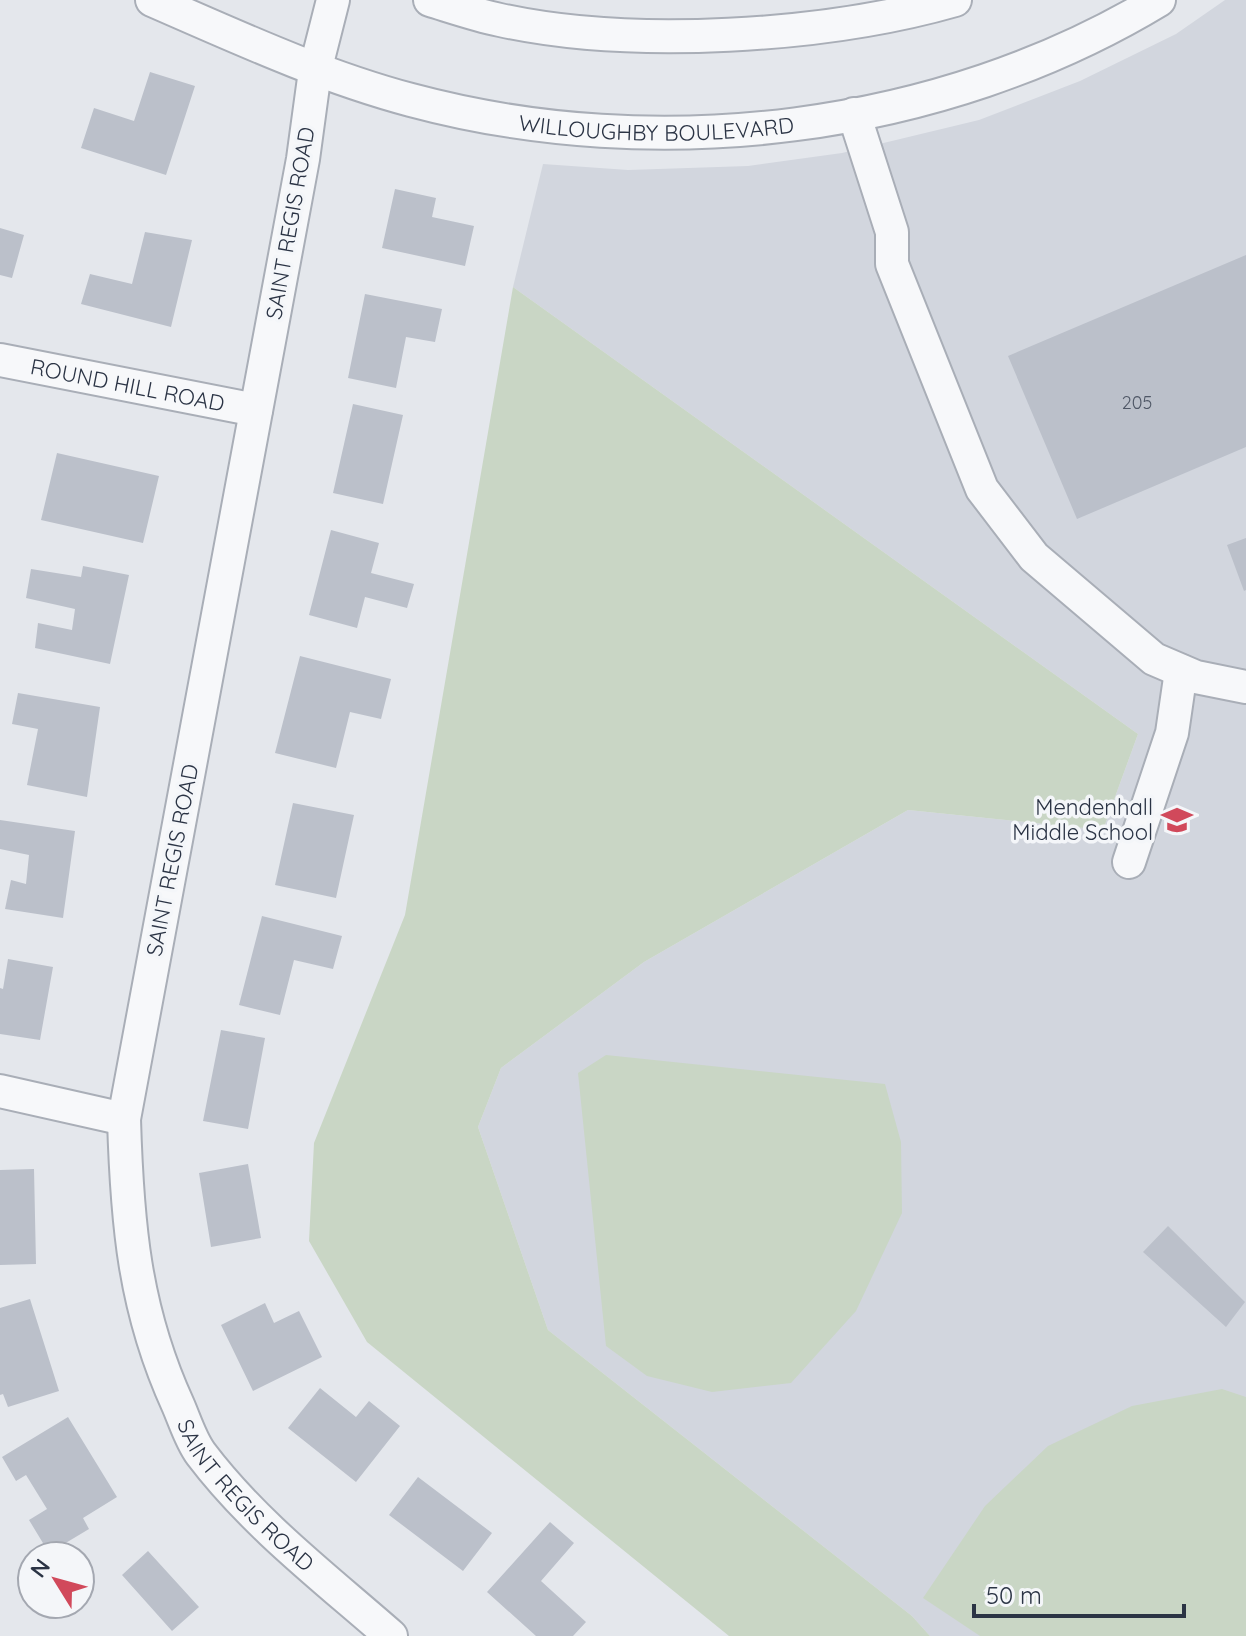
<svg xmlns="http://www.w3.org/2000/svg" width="1246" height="1636" viewBox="0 0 1246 1636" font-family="Quicksand,sans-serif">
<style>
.built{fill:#d2d6de}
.green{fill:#c9d6c5}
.building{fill:#bbc0ca}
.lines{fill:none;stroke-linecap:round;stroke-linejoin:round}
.minor-casing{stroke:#a9aeb7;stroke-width:36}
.minor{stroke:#f7f8fa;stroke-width:32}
.labels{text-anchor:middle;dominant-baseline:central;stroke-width:7;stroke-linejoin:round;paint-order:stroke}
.number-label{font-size:18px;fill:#4f5766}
.street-label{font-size:22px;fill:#2b3445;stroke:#f4f6f9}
.poi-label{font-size:22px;fill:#2b3445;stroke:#f4f6f9;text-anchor:end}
</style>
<rect width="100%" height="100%" fill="#e4e7ec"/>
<!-- built -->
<path class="built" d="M1225,0H1246V1636H930L912,1616L548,1330L478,1127L501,1068L644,962L908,810L1103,830L1138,734L513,287L543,164L628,170L748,166L842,153L979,120L1080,81L1176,34Z"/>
<!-- green -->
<path class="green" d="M513,287L1138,734L1103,830L908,810L644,962L501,1068L478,1127L548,1330L912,1616L930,1636H729L367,1342L309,1241L314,1143L405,915Z
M606,1055L885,1084L901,1142L902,1213L856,1311L791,1383L712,1392L647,1376L606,1346L578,1073Z
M1222,1389L1246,1397V1636H980L923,1598L985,1506L1048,1446L1132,1406Z"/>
<!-- building -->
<path class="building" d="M150,72L195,86L166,175L81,148L94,108L134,121Z
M395,189L436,198L432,217L474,226L465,266L382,248Z
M0,228L24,235L12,278L0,275Z
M145,232L192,240L171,327L81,304L90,274L132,284Z
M1246,255V447L1077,519L1008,356Z
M365,294L442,309L435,342L406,337L396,388L348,378Z
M353,404L403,415L383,504L333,493Z
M57,453L159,476L143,543L41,520Z
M331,530L379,543L371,573L414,584L407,608L365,597L357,628L309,615Z
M1246,538V590L1244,591L1227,545Z
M83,566L129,575L110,664L35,648L38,623L72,630L75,609L26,598L31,569L81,577Z
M300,656L391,679L381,719L350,712L336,768L275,753Z
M18,693L100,707L87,797L27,785L38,729L12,724Z
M293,803L354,815L336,898L275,885Z
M0,820L75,831L63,918L5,909L11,880L26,884L29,855L0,849Z
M262,916L342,936L333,969L294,960L280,1015L239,1005Z
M8,959L53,967L40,1040L0,1034V988L3,989Z
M221,1030L265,1038L248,1129L203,1121Z
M248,1164L261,1238L211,1247L199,1173Z
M34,1169L36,1264L0,1265V1170Z
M1168,1226L1245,1302L1226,1327L1143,1252Z
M30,1299L59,1391L8,1407L3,1394L0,1395V1308Z
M265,1303L274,1323L299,1311L322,1357L253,1391L221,1325Z
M320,1388L356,1417L369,1401L400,1426L356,1482L288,1428Z
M68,1417L117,1497L83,1518L89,1529L49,1553L29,1520L47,1509L26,1475L16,1481L2,1457Z
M418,1477L492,1533L463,1571L389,1515Z
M550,1522L574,1543L541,1581L586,1622L573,1636H536L487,1592Z
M148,1551L199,1607L172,1631L122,1575Z"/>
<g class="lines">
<defs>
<g id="minor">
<path id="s1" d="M152,0C237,37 321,76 411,100C657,166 941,132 1159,0"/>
<path id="s2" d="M333,0L315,71L303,159L124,1119C127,1222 134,1309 178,1405C185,1421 191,1441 201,1454C254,1524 326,1579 391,1636"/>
<path d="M430,0C453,7 476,15 500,20C632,49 826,37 955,0"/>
<path d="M854,114L892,232V264L982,489L1034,557L1154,659L1196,677L1246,687"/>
<path id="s3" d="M0,360L256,410"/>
<path d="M1129,862L1172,733L1181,671"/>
<path d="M0,1091L124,1119"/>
</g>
</defs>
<!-- minor casing -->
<use href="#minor" class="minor-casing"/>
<!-- minor -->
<use href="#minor" class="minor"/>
</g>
<!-- icons -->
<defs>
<symbol id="school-bare" viewBox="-9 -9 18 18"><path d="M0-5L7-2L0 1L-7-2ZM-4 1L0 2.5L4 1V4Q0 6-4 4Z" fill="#d1495b" stroke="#f4f6f9" stroke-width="2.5" paint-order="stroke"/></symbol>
</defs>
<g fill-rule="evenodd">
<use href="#school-bare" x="1155" y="798" width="44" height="44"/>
</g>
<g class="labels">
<!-- number labels -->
<g class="number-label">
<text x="1137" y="402">205</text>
</g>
<!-- street labels -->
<g class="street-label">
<text stroke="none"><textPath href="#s1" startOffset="526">WILLOUGHBY BOULEVARD</textPath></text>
<text transform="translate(290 223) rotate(-80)">SAINT REGIS ROAD</text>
<text stroke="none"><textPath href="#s3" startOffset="130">ROUND HILL ROAD</textPath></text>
<text transform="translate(172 860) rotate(-79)">SAINT REGIS ROAD</text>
<text stroke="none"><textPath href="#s2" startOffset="1546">SAINT REGIS ROAD</textPath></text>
</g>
<!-- poi labels -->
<g class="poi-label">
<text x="1153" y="807">Mendenhall<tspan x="1153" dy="25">Middle School</tspan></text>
</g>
</g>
<!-- north arrow -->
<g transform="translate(56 1580) rotate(307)"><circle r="38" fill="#f4f6f9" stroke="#a4a8b1" stroke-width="2"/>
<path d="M0-6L14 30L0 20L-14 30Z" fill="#d1495b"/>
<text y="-12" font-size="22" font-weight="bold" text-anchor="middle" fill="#2b3445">N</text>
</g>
<!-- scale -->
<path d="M974 1604v12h210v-12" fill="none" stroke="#2b3445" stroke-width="4"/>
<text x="986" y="1604" font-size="24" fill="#2b3445" stroke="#f4f6f9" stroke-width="6" paint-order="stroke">50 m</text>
</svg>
